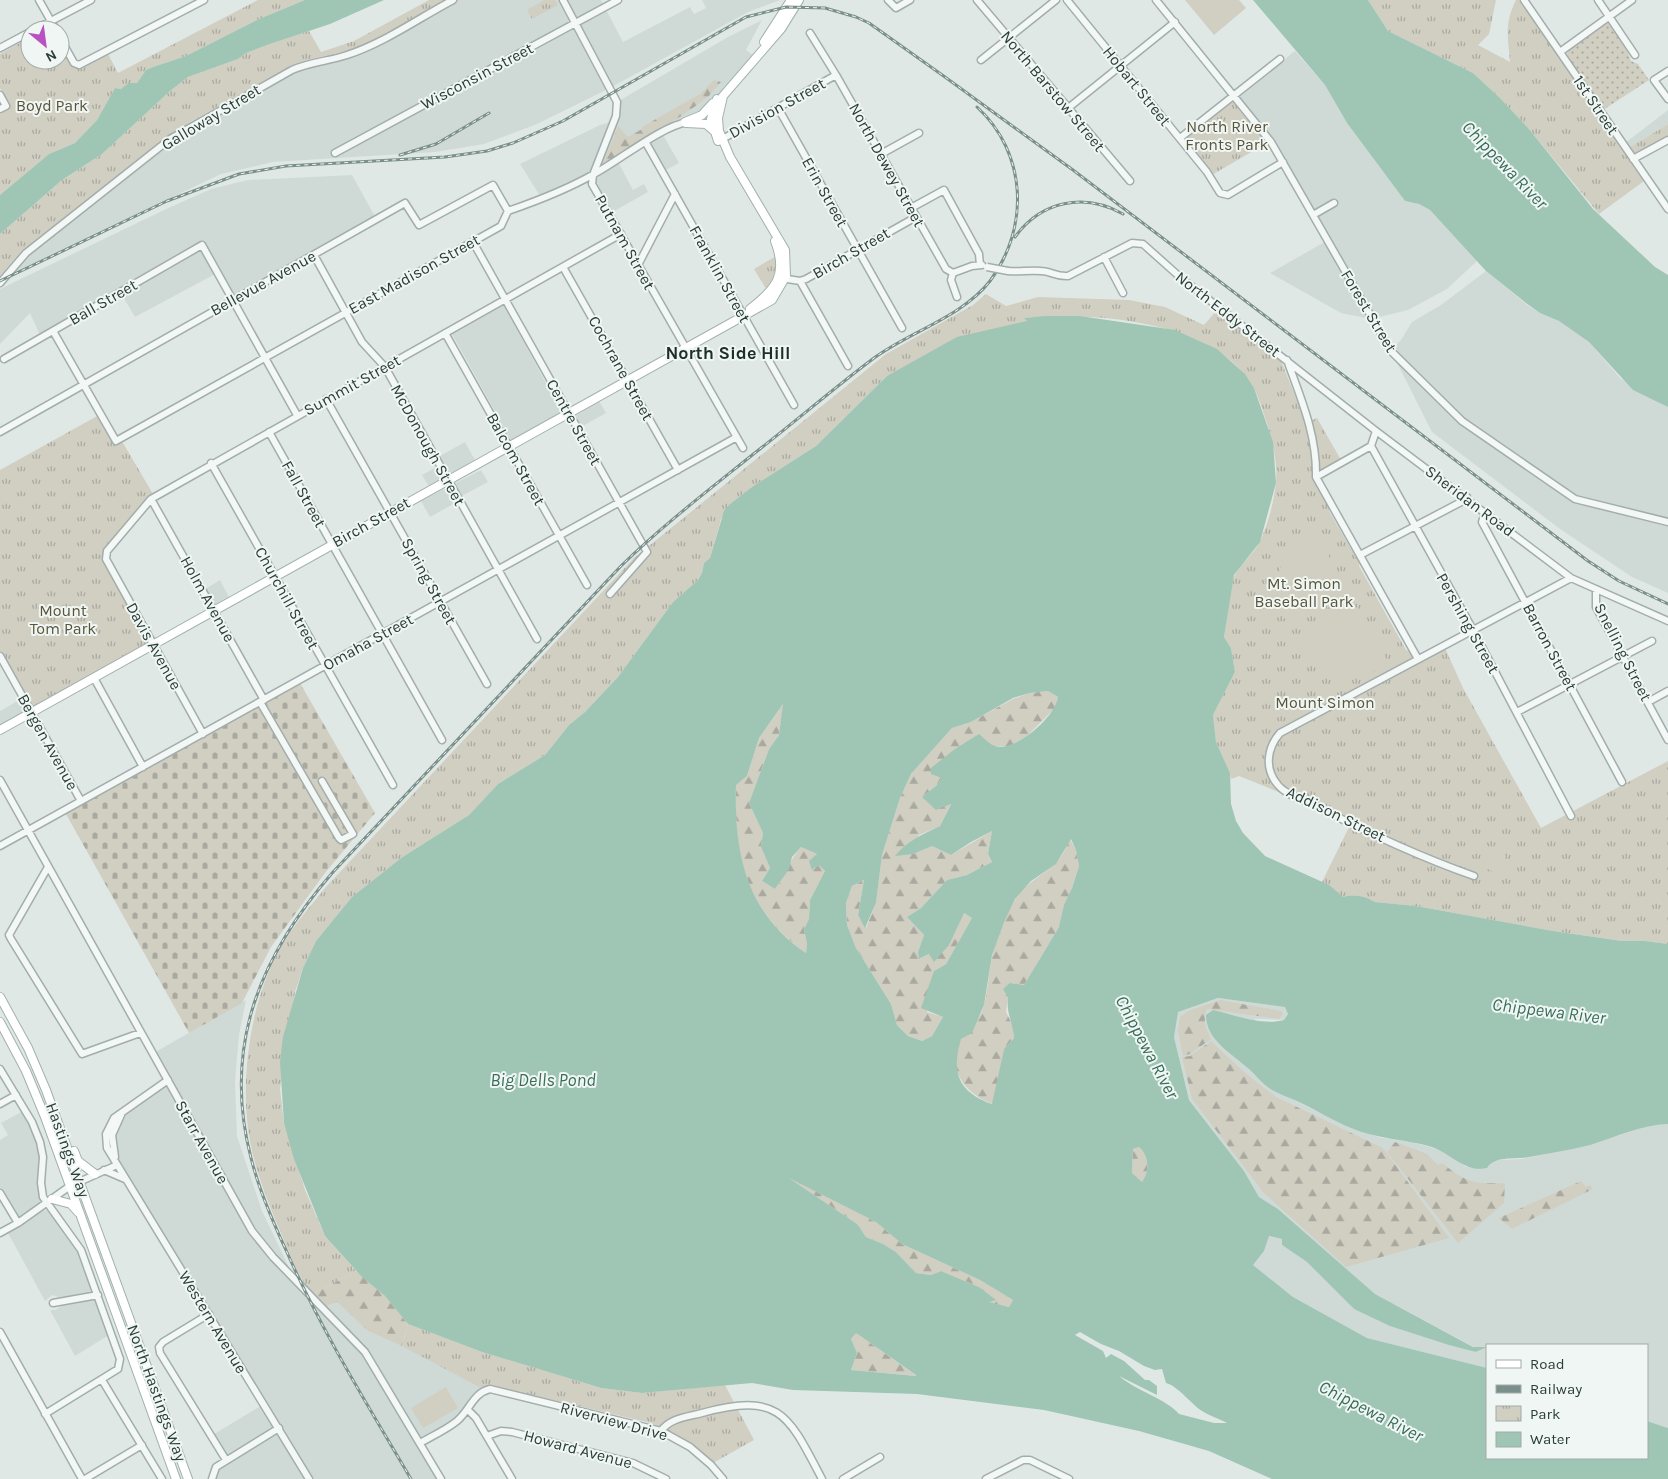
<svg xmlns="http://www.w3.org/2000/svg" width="1668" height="1479" viewBox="0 0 1668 1479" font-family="Karla,sans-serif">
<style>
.built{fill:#cfdad6}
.grass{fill:url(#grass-dots)}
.forest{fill:url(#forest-firs)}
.cemetery{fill:url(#cemetery-stones)}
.park{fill:url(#park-tufts)}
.garden{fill:#d1cec2}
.water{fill:#9fc5b5;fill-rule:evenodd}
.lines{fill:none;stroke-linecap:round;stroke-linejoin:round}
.minor-casing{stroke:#a2aeab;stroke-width:9}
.major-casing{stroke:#a1b2ad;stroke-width:10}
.minor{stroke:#f3f7f6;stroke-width:6}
.major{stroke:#fff;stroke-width:8}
.rail-casing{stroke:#7b908a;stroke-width:3}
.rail{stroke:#f0f6f4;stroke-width:1;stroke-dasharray:4;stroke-linecap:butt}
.minor-bridge-casing{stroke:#a2aeab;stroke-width:9;stroke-linecap:butt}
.minor-bridge{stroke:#f3f7f6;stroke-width:6}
.labels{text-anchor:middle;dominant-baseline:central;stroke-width:4;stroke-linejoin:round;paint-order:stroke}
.street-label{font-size:16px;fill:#2a3e38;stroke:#f0f6f4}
.park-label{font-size:16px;fill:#585539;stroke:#f0f6f4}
.water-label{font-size:18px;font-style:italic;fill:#386e5a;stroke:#f0f6f4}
.neighbourhood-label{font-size:18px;font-weight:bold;fill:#1d2f2a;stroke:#f0f6f4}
</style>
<defs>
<pattern id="grass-dots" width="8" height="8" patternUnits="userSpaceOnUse" patternTransform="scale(1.25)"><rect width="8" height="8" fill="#d1cec2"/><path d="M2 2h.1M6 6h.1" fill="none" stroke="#aaa99f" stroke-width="1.8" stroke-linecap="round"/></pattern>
<pattern id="forest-firs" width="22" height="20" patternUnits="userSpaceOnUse" patternTransform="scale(1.25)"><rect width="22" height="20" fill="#d1cec2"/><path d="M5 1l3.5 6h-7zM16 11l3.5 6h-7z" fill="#aaa99f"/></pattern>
<pattern id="cemetery-stones" width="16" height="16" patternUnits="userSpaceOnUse" patternTransform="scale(1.25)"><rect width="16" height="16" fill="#d1cec2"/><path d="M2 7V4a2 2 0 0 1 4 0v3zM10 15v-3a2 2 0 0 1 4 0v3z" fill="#aaa99f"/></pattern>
<pattern id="park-tufts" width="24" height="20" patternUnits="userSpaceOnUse" patternTransform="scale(1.25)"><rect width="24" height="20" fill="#d1cec2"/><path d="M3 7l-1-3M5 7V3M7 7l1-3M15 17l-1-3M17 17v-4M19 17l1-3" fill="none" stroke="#aaa99f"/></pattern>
</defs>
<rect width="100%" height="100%" fill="#e0e8e6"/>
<!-- built -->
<path class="built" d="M458,0H559L606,90L537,124L484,144L435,152L273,162L221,174L10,274L32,251L178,136L298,70L374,46Z
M563,0H601L623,42L690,7L694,14L706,8L702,0H780L748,12L610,88Z
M762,20L746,50L753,55L724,87L710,107L662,133L679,163L662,172L646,143L617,160L633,190L644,184L648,192L609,214L592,184L593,175L542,199L520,164L600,125L610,122L617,113V102L728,37Z
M1295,51L1325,85L1347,123L1405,201L1419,204L1430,210L1477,261L1447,289L1408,310L1371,319L1341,313L1270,273L1330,239L1275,140L1238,96Z
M1668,110V124L1629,148L1625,143Z
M352,175L377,220L232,299L217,273L135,317L120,292L40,335L30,313L0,344V289L164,210L211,189L248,180Z
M1486,271L1526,304L1540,313L1559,321L1589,342L1621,379L1668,407V593L1632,577L1560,529L1432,432L1391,351L1401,340L1412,322L1441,305Z
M504,305L562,413L511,440L452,334Z
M599,401L606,413L581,427L576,415Z
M465,442L476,462L430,488L422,475L442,464L438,457Z
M481,470L488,482L456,499L457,502L430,517L421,501Z
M220,580L230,599L215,606L205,589Z
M21,699L26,712L0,726V711Z
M1218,998L1286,1007L1288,1014L1284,1020L1255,1019L1252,1070L1266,1086L1351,1128L1382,1138L1404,1140L1444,1151L1466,1167L1496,1160L1522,1159L1588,1145L1652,1125L1668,1124V1428L1647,1421V1345L1474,1347L1375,1294L1278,1209L1259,1197L1244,1171L1189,1100L1174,1037L1177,1012Z
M246,1000L239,1035L235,1081L237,1136L262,1211L296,1282L322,1308L337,1302L368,1331L490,1383V1389L485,1390L468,1410L424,1442L423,1438L415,1437L438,1479H212V1475L225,1460L211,1436L264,1404L117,1165L111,1143L121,1113L168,1080L152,1054Z
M23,1111L33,1130L41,1152L39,1186L41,1200L38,1205L19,1219L0,1188V1140L8,1135L1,1123Z
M47,1210L74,1241L85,1265L109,1335L75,1356L50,1310H55L63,1305L62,1298L52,1295L45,1301L8,1233L42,1211Z
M1268,1236L1282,1239V1245L1307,1262L1354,1309L1476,1352L1487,1347V1368L1367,1338L1293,1297L1253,1265L1264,1251Z"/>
<!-- grass -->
<path class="grass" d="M1609,23L1625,45L1631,61L1638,64L1649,80L1603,110L1570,61L1567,54L1569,49L1604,24Z"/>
<!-- forest -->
<path class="forest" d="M714,80L721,82L708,97L683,115L603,164L618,126L628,137L642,129V127L700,94Z
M1048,691L1058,697L1057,706L1027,736L1010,746H994L942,778L936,786L922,797L951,803L940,826L919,835L913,854L932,846L951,855L992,831L988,854L992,862L967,875L947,880L921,908L907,917L924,935L918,952L920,959L929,954L964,913L972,918L946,964L934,971L927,1012L943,1017L932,1036L922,1041L908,1036L897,1025L891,1004L856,948L847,925L846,903L852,886L864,880L858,915L866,928L876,903L882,855L900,798L911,774L952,728L971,722L1013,699L1030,693Z
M784,703L779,735L769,749L749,803L763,833L761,847L770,868L762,881L775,889C787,874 789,860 801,847L817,854L813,870L819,864L825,871L810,900L809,919L804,929L807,944L806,953C745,910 734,856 736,785L747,776L759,738Z
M1070,839L1076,850L1079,866L1059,927L1024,985L1010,983L1006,1012L1013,1026L1014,1038L1004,1049L993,1104C965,1094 945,1068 961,1039C968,1026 979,1024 984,1005C988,989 989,972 992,956C995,938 1005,916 1015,900C1025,884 1041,876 1054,865C1062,858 1066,847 1070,839Z
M1220,1000L1281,1011L1283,1014L1279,1019L1207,1009C1202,1020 1206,1028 1211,1039L1190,1054L1183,1056L1178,1031L1180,1017L1188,1011Z
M1211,1041L1244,1072L1276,1097L1383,1148L1449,1238L1346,1267L1264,1193L1192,1099L1182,1057L1190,1056Z
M1395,1142L1427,1154L1438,1165L1442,1163C1467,1183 1473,1184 1505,1183L1504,1203L1458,1243L1387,1152Z
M1139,1147C1149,1157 1150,1170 1142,1182L1132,1173L1133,1149Z
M786,1176L876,1222L902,1244L980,1280L1013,1300L1009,1307L987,1302L995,1300L979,1287L941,1271L931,1275L916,1273L896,1252L883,1244L866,1237L857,1224Z
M1581,1181L1586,1187L1590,1185L1593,1189L1512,1229L1499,1218Z
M356,1271L385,1296L408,1324L402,1346L368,1331L337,1302L322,1308L313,1294Z
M856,1333L917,1376L851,1370L857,1353L851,1339Z"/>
<!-- cemetery -->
<path class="cemetery" d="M300,683L375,813L325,873L271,947L242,1003L189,1033L66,814Z"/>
<!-- park -->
<path class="park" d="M258,0H305L259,19L186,56L153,67L146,70L137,83L121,89L115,88L97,120L75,143L49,154L0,195V114L9,108L0,88V54L30,37V60H60V45L74,68L81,69L108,54L118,73Z
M429,0H447L358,48L311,59L291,66L190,122L42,235L21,252L0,276V234L62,180L102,154L170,91L188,77L238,59L246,53L267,45L309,31L321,52L354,41Z
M544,0H555L558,5L532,19L527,10Z
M1368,0H1496L1489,34L1478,45L1510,62C1508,37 1504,24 1516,0H1519L1624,151L1668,124V138L1630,159L1644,181L1599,214L1529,129L1500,98L1473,73L1388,31Z
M1233,97L1267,143L1210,176L1180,138Z
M778,255L779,265L768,292L754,269Z
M986,294L1006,306L1038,297L1129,300L1165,307L1204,325L1216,311L1281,361L1306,423L1317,418L1341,460L1315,481L1330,507L1329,511L1352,551L1355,553L1360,562L1359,566L1406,650L1409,651L1416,663L1445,648L1463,688L1541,828L1668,761V944L1645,941H1622L1553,931L1416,906L1375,902C1365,896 1356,894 1343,897L1322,882L1351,823L1283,788L1281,793L1239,776L1231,779L1230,773L1216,742L1213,715L1235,672L1231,648L1224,637L1232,582C1237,566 1253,556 1260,541C1268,525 1274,501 1276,483C1278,462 1272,442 1267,423C1261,406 1257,389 1245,375C1201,320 1091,312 1025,318L1028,321L887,376L816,446L752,487L730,504L721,519L710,558L704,563L702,573L698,580L673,602L618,677L585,712L569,725L545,755L498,784L469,815L401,858L352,897L316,941L303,968L295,992L280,1089L284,1123L305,1190L325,1236L356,1271L313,1294C295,1275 288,1247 277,1224C266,1197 255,1169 250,1141C239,1082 250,1001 280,949C292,927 309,908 325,888L634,558L886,354L973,305Z
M99,415L116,443H123L153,494L141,504L105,551L148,643L33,707L0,651V470Z
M408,1324L482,1352L601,1388L642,1393L725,1385L754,1440L713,1463L694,1445L651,1423L499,1387L481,1388L402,1346Z"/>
<!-- garden -->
<path class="garden" d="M1185,0H1239L1246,8L1214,35Z
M57,68L66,72L54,91L53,84L48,81Z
M1316,533L1347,589L1345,596L1289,627C1266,585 1275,557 1316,533Z
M1351,606L1358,608L1389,664C1347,687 1320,680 1296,638Z
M1490,849L1506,856L1498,874L1483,867Z
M446,1387L458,1408L423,1428L411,1408Z"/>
<!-- water -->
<path class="water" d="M305,0H384L330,24L267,45L246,53L238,59L188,77L170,91L102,154L62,180L0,234V195L49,154L75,143L97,120L115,88L121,89L129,83H137L146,70L153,67L186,56L259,19Z
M1253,0H1368L1388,31L1473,73L1500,98L1529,129L1593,209L1655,267L1668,275V407L1633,390L1589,342L1559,321L1540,313L1526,303L1486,271L1430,210L1419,204L1405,201L1347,123L1325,85Z
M1046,316H1080L1175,330L1217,349L1245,374L1254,388L1273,442L1276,483L1260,542L1234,575L1224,637L1231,648L1235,672L1213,715L1216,742L1230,773L1231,804L1236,821L1243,833L1265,856L1329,885L1343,897C1356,894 1365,896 1375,902L1416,906L1553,931L1622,941H1645L1668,944V1124C1641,1125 1616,1137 1590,1145C1570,1150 1549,1153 1529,1157C1516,1160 1495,1155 1487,1168C1465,1173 1452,1154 1432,1147C1405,1139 1377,1139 1351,1128C1333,1121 1317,1110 1299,1102C1289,1097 1274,1093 1265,1085C1259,1080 1255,1074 1249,1069C1231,1053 1206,1040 1206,1015L1213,1010C1234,1015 1263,1026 1284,1020L1288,1014L1285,1007L1218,998L1178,1012L1174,1037L1189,1100L1244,1171L1259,1197L1278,1209L1375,1294L1473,1347H1487L1476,1352L1449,1345L1390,1326L1354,1309L1307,1262L1282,1245V1239L1269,1236L1264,1251L1253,1265L1293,1297L1367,1338L1487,1368V1458H1647V1421L1668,1428V1479H1272L1209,1451L1139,1431L1044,1410L917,1394L793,1390L752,1383L642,1393L601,1388L482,1352L408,1324L385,1296L361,1276L325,1236L294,1159L284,1123L280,1062L283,1037L303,968L316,941L352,897L401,858L469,815L498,784L545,755L569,725L585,712L618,677L673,602L698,580L702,573L704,563L710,558L724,511L730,504L752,487L816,446L887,376L957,337L1027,321L1024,318ZM1048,691L1058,697C1056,716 1016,752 995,746C990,745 984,738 979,734L955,749L931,768V774L942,778L936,786L922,797L936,810L951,804L940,826C923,834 907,841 895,856L913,854L932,846L951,855L971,842L992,831L988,854L992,862L967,875L947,880L921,908L907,917L924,935L918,952L919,959L929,954L934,962L949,945L964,913L972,918L946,964L934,971L921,1008L943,1017L932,1036L922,1041L908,1036L897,1025L891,1004L856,948L847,925L846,903L852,886L864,880L858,915L865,928L876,903L882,855L900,798L911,774L952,728L971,722L1013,698L1030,693ZM783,704L779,735L769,749L749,803L763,833L761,847L770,868L762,881L775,889L789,869L792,857L801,847L817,854L809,861L812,870L819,865L825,871L810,900L809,919L804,929L807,944L806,953C746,913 734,853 736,785L747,776L759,738ZM1071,839L1076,850L1079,866L1072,888L1064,905L1059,927L1024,985L1010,983L1003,989L1008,997C1006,1014 1013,1022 1014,1038L1004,1049L992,1104C958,1092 951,1072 961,1039L972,1033L984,1005L992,955L1004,922L1015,899L1031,881L1056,864ZM1139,1147C1149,1156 1150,1171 1142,1182L1132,1173L1133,1149ZM789,1178L876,1222L902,1244L980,1280L1013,1300L1009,1307L989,1302L996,1300L979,1287L941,1271L931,1275L916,1273L896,1252L883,1244L866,1237L857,1224ZM1080,1332L1101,1344L1119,1351L1144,1366L1155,1370L1162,1369L1166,1383C1178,1386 1191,1404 1202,1411C1210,1416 1220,1419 1227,1423H1214L1179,1414C1168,1400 1135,1390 1119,1376L1157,1395V1386L1149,1380H1145L1124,1361L1111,1354L1106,1358L1103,1351L1075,1335ZM856,1333L916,1375V1376L851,1370L857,1353L851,1339Z"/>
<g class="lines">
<defs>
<path id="minor" d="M39,0L56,30
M563,0L617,102L616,116L593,175L592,184L743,448
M888,0L896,8L910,0
M977,0L1130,181
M1067,0L1207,172L1220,193L1228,195L1283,162
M1156,0L1271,142L1391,351L1462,421L1575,499L1668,522
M1524,0L1668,209
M1598,0L1635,55
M34,30L91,0
M810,33L836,75L946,269L953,273
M60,38L74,63L79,65L204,0
M0,48L30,32
M1560,52L1632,0
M981,60L1056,0
M1668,71L1654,80L1668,99
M0,95L6,106L0,109
M778,108L902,328
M1067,109L1175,22
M1180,138L1280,59
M719,141L836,75
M646,143L794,405
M335,153L618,0
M881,154L919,133
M1633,159L1668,140
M911,208L944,190L979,254L980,265
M1313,215L1334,203
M473,242L647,552L610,594
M314,255L362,342L385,367L537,639
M1104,257L1123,293
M638,265L675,194
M563,267L678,470
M1008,271C1019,272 1029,270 1041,271C1051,271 1056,277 1068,276L1132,243L1143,244L1180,277L1376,431L1571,578L1668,621
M953,273L972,266L982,265
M953,273L951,280L957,297
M781,278L800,281L806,279L916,217
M800,281L848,366
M0,283L26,253L170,139L292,70C310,62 329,61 347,55C384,43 419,18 453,0
M53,331L116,441L501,226L508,211C537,201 566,190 594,174C619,161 661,126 688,122
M445,333L587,585
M4,359L202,245L297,415
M1287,360C1301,399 1317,435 1316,477L1418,659
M326,399L487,684
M1376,431L1371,446L1473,630L1571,816
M0,432L405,203L419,225L493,185L508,211
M269,432L442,740
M211,463L393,785
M1316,477L1371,446
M151,499L264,700
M1485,512L1482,522L1622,782
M1360,555L1463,501L1467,497
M1596,590V607L1668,740
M0,656L81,801
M94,678L143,767
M260,702L339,838L341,840L353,834L322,781
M1648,702L1668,691
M1517,712L1652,641
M203,734L106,559L107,551L151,499L621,234
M0,780L252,1231L273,1257L365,1352L441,1479
M0,846L735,438
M48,867L9,935L11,939L82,1054L140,1033
M1474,876C1420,857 1366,832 1314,805C1303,800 1286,795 1278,785C1264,769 1267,748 1280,733L1571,578
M0,1069L32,1122L40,1142L43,1157L41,1183L43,1197L81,1250L120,1359L118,1369L45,1414
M168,1080L114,1118L106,1134L107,1148L309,1479
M0,1104L16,1095
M115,1157L112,1135L121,1115
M104,1170L125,1179
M0,1193L18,1223
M0,1233L18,1223L70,1186L117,1165
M53,1303L98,1295
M209,1314L163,1342L159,1347L160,1353L226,1460
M0,1332L82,1479
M102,1380L162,1479
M468,1410L476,1418L512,1479
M661,1431C670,1418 687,1417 702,1413C780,1392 788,1414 822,1479
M487,1436L501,1431L512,1432L633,1463L666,1479
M420,1443C432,1436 446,1430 457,1421C470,1410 473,1393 490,1389L661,1431L690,1447L711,1465L723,1479
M85,1479L142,1445
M212,1479L216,1467L279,1428
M843,1479L880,1457
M986,1479L1023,1460H1030L1069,1479"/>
<path id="major" d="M764,42L791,0
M717,99L711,119L718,141
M685,122L702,115L713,103
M686,123L706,124L714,131
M750,309C776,289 788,275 775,241
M0,730L772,300L786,276L785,250L730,157L719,131L718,118L723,96L781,29L799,0
M0,997L28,1048L46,1090L188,1479
M0,1022L26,1071L45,1117L176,1479
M74,1151L78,1161L95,1174
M52,1199L71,1204L78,1212"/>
</defs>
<!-- minor casing -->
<use href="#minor" class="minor-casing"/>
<!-- major casing -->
<use href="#major" class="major-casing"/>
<!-- minor -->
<use href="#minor" class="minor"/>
<!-- major -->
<use href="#major" class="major"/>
<defs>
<path id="rail" d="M400,155L436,144L489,113
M1015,237C1041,201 1084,192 1123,214
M0,281L167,201L239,174L286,166L445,157L487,151L513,143L563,121L746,17L786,7L825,8L856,17L869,23L945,77L1073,170L1588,561L1619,581L1668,604
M411,1479C367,1404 321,1330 286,1250C272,1220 259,1190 251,1158C222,1046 260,956 333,872L621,566C663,525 710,489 756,452C796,421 834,388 874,358C911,331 962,317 990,281C1030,227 1027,153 977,107"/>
</defs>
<!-- rail casing -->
<use href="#rail" class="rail-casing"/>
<!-- rail -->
<use href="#rail" class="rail"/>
<defs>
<path id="minor-bridge" d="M987,267L1008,271"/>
</defs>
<!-- minor-bridge casing -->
<use href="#minor-bridge" class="minor-bridge-casing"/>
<!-- minor-bridge -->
<use href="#minor-bridge" class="minor-bridge"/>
</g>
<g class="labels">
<!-- street labels -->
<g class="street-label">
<text transform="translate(477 76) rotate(-28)">Wisconsin Street</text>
<text transform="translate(1137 86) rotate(51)">Hobart Street</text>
<text transform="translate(1053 91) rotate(50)">North Barstow Street</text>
<text transform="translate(1596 105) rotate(56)">1st Street</text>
<text transform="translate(777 108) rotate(-29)">Division Street</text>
<text transform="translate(211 117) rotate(-31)">Galloway Street</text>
<text transform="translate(887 165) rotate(61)">North Dewey Street</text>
<text transform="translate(825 192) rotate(61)">Erin Street</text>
<text transform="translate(625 242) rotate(61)">Putnam Street</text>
<text transform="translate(851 253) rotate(-30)">Birch Street</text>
<text transform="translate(414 274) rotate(-29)">East Madison Street</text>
<text transform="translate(720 274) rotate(61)">Franklin Street</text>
<text transform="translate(263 283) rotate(-29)">Bellevue Avenue</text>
<text transform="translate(103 302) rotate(-30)">Ball Street</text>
<text transform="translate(1369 311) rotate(59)">Forest Street</text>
<text transform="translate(1228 314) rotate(38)">North Eddy Street</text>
<text transform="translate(621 368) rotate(61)">Cochrane Street</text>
<text transform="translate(352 385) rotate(-29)">Summit Street</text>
<text transform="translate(574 422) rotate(61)">Centre Street</text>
<text transform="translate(428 445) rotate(61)">McDonough Street</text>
<text transform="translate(516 459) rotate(61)">Balcom Street</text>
<text transform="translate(304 494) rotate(61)">Fall Street</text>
<text transform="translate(1470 501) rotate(37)">Sheridan Road</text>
<text transform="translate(371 522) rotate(-29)">Birch Street</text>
<text transform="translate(429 581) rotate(61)">Spring Street</text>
<text transform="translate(287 598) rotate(61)">Churchill Street</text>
<text transform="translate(208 599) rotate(61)">Holm Avenue</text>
<text transform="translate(1468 623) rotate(61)">Pershing Street</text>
<text transform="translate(368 642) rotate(-29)">Omaha Street</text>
<text transform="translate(154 646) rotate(61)">Davis Avenue</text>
<text transform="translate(1550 647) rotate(62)">Barron Street</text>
<text transform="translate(1623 652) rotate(63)">Snelling Street</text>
<text transform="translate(48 742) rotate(61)">Bergen Avenue</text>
<text transform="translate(1336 814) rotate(26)">Addison Street</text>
<text transform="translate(202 1142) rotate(61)">Starr Avenue</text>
<text transform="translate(68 1150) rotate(70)">Hastings Way</text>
<text transform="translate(213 1322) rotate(59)">Western Avenue</text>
<text transform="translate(157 1393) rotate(70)">North Hastings Way</text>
<text transform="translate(614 1421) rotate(15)">Riverview Drive</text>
<text transform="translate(578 1449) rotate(15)">Howard Avenue</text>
</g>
<!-- park labels -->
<g class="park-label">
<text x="52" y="105">Boyd Park</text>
<text x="1227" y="126">North River<tspan x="1227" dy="18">Fronts Park</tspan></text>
<text x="1304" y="583">Mt. Simon<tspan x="1304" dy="18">Baseball Park</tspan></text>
<text x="63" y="610">Mount<tspan x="63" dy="18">Tom Park</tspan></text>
<text x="1325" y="702">Mount Simon</text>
</g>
<!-- water labels -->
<g class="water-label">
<text transform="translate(1505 165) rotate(46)">Chippewa River</text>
<text transform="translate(1549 1011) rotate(7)">Chippewa River</text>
<text transform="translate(1147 1047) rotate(62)">Chippewa River</text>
<text x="543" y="1080">Big Dells Pond</text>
<text transform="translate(1371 1411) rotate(27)">Chippewa River</text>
</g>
<!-- neighbourhood labels -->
<g class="neighbourhood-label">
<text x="728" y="353">North Side Hill</text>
</g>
</g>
<!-- legend -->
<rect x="1486" y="1344" width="162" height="115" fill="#f0f6f4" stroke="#a1aca9"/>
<rect x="1496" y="1360" width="25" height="8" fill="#ffffff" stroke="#a1aca9"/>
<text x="1530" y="1369" font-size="15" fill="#2a3e38">Road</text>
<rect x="1496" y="1385" width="25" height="8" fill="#7b908a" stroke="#a1aca9"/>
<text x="1530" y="1394" font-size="15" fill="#2a3e38">Railway</text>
<rect x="1496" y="1406" width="25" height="15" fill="url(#park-tufts)" stroke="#a1aca9"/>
<text x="1530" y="1419" font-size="15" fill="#2a3e38">Park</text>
<rect x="1496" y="1432" width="25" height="15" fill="#9fc5b5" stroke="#a1aca9"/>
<text x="1530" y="1444" font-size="15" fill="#2a3e38">Water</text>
<!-- north arrow -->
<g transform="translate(45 45) rotate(151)"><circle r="24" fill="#f0f6f4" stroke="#a1aca9"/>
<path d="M0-4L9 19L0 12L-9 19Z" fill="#b951c2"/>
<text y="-8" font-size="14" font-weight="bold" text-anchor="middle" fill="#2a3e38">N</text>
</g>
</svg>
